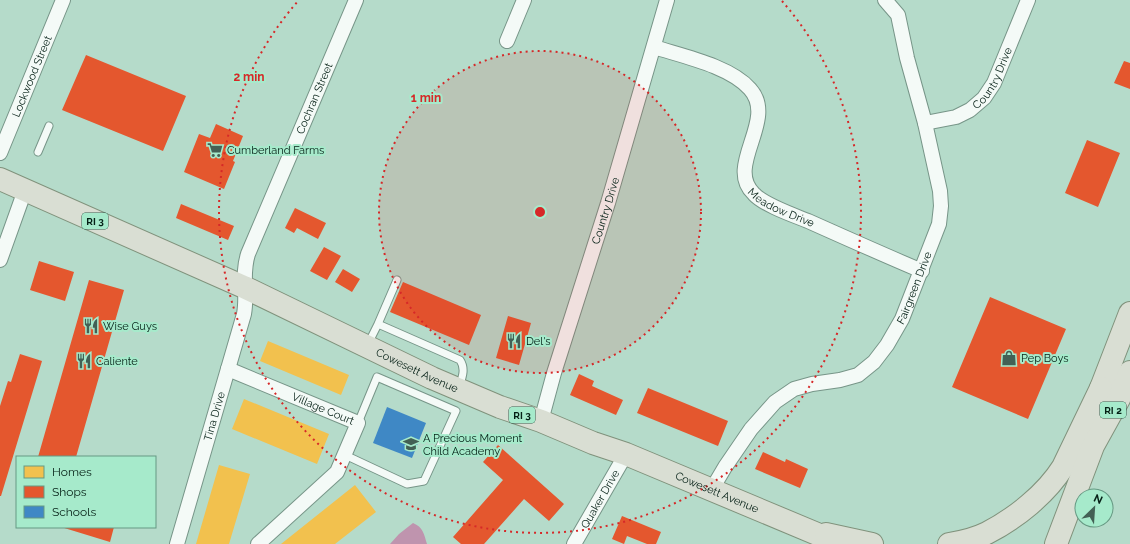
<svg xmlns="http://www.w3.org/2000/svg" width="1130" height="544" viewBox="0 0 1130 544" font-family="Raleway,sans-serif">
<style>
.water{fill:#bf94ae}
.homes{fill:#f2c14e}
.shops{fill:#e4572e}
.schools{fill:#3f88c5}
.lines{fill:none;stroke-linecap:round;stroke-linejoin:round}
.service-casing{stroke:#779588;stroke-width:9}
.minor-casing{stroke:#779588;stroke-width:16}
.primary-casing{stroke:#80927c;stroke-width:24}
.service{stroke:#f4faf7;stroke-width:7}
.minor{stroke:#f4faf7;stroke-width:14}
.primary{stroke:#d9ded3;stroke-width:22}
.ring{fill:none;stroke:#d62828;stroke-width:2;stroke-dasharray:2 4}
.labels{text-anchor:middle;dominant-baseline:central;stroke-width:4;stroke-linejoin:round;paint-order:stroke}
.shield{fill:#a6eacb;stroke:#355d4c;stroke-width:1}
.shield-label{font-size:10px;font-weight:bold;fill:#052016}
.street-label{font-size:11px;fill:#052016;stroke:#a6eacb}
.poi-label{font-size:11px;fill:#052016;stroke:#a6eacb;text-anchor:start}
.centre{fill:#d62828;stroke:#a6eacb;stroke-width:2}
.ring-label{font-size:12px;text-anchor:middle;font-weight:bold;fill:#d62828;stroke:#a6eacb;stroke-width:4;stroke-linejoin:round;paint-order:stroke}
</style>
<rect width="100%" height="100%" fill="#b5dbca"/>
<!-- water -->
<path class="water" d="M413,523C423,527 424,534 427,544H390L399,534Z"/>
<!-- homes -->
<path class="homes" d="M268,341L349,375L341,395L260,361Z
M244,399L329,434L317,464L232,429Z
M219,465L250,474L229,544H196Z
M355,485L376,512L335,544H281Z"/>
<!-- shops -->
<path class="shops" d="M86,55L186,96L163,151L62,110Z
M1124,61L1130,63V89L1114,83Z
M216,124L243,136L233,161L235,162L224,189L184,172L199,134L210,138Z
M1087,140L1120,153L1098,207L1065,193Z
M181,204L234,226L228,240L176,218Z
M295,208L326,223L318,239L297,228L294,233L285,228Z
M324,247L341,256L327,280L310,271Z
M39,261L74,272L65,301L30,290Z
M343,269L360,279L352,292L335,282Z
M89,280L124,290L76,457H38Z
M403,282L481,315L469,345L390,312Z
M990,297L1066,329L1028,419L952,387Z
M508,316L531,323L519,365L496,358Z
M20,354L42,361L1,496H0V406L8,381L11,382Z
M579,374L594,381L592,386L623,400L616,415L570,395Z
M648,388L728,421L718,446L637,413Z
M498,445L564,504L549,521L524,499L484,544H461L453,537L503,480L483,462Z
M763,452L785,462L786,459L808,469L800,488L755,469Z
M622,516L661,532L656,544H647L627,536L624,544L612,539Z
M61,527H114L110,542Z"/>
<!-- schools -->
<path class="schools" d="M387,407L426,423L412,458L373,443Z"/>
<g class="lines">
<defs>
<path id="service" d="M38,152L49,126
M397,280L378,324L460,360C466,369 462,378 459,387
M368,344L378,324
M345,455L407,484L424,481L456,411L377,377L358,423"/>
<g id="minor">
<path d="M507,41L524,0"/>
<path id="s1" d="M654,47C682,56 730,66 750,89C778,120 724,166 754,194C764,205 793,215 808,221C846,238 884,255 922,271"/>
<path id="s2" d="M925,123L956,117L970,110L984,98L994,83L1028,0"/>
<path id="s3" d="M0,153L63,0"/>
<path d="M0,260L25,190"/>
<path id="s4" d="M228,369L358,423L337,472L258,544"/>
<path id="s5" d="M541,421L554,373L608,203L667,0"/>
<path id="s6" d="M712,489L725,467L751,429L775,402L794,389L812,384L840,380L858,375L874,362L887,345L902,319L939,224L941,206L940,191L925,123L907,58L898,15L885,0"/>
<path id="s7" d="M177,544L244,314C248,293 241,276 248,254L356,0"/>
<path id="s8" d="M574,544L626,454"/>
</g>
<g id="primary">
<path id="s9" d="M0,179L244,287L432,378L500,407L541,421L593,443L626,454L841,544"/>
<path d="M1099,403L1101,388L1130,313"/>
<path d="M826,534L872,544"/>
<path d="M949,544C962,542 975,539 987,533C1016,518 1046,494 1063,467L1101,388"/>
<path d="M1056,544L1093,446L1119,399L1130,372"/>
</g>
</defs>
<!-- service casing -->
<use href="#service" class="service-casing"/>
<!-- minor casing -->
<use href="#minor" class="minor-casing"/>
<!-- primary casing -->
<use href="#primary" class="primary-casing"/>
<!-- service -->
<use href="#service" class="service"/>
<!-- minor -->
<use href="#minor" class="minor"/>
<!-- primary -->
<use href="#primary" class="primary"/>
</g>
<!-- distance rings -->
<circle cx="540" cy="212" r="161" fill="#d62828" fill-opacity=".12"/>
<g class="ring">
<circle cx="540" cy="212" r="161"/>
<path d="M782 1A321 321 0 1 1 298 1"/>
</g>
<!-- icons -->
<defs>
<symbol id="supermarket-bare" viewBox="-9 -9 18 18"><path d="M-6-5.5h2.5l.6 2H6L4.5 2H-2.5L-4.4-4H-6ZM-1.5 3.2a1.3 1.3 0 1 0 .1 0ZM3 3.2a1.3 1.3 0 1 0 .1 0Z" fill="#436155" stroke="#a6eacb" stroke-width="2.5" paint-order="stroke"/></symbol>
<symbol id="restaurant-bare" viewBox="-9 -9 18 18"><path d="M-5-6h1v4h1v-4h1v4h1v-4h1v5L-1.5 .5V6h-2V.5L-5-1ZM5-6V6H3V1.5H1.5Q1.5-4 5-6Z" fill="#436155" stroke="#a6eacb" stroke-width="2.5" paint-order="stroke"/></symbol>
<symbol id="shop-bare" viewBox="-9 -9 18 18"><path d="M-5-2.5h2.3a2.7 3.5 0 0 1 5.4 0H5L5.5 6h-11ZM-1.5-2.5h3a1.5 2.3 0 0 0-3 0Z" fill="#436155" stroke="#a6eacb" stroke-width="2.5" paint-order="stroke"/></symbol>
<symbol id="school-bare" viewBox="-9 -9 18 18"><path d="M0-5L7-2L0 1L-7-2ZM-4 1L0 2.5L4 1V4Q0 6-4 4Z" fill="#436155" stroke="#a6eacb" stroke-width="2.5" paint-order="stroke"/></symbol>
</defs>
<g fill-rule="evenodd">
<use href="#supermarket-bare" x="204" y="139" width="22" height="22"/>
<use href="#restaurant-bare" x="80" y="315" width="22" height="22"/>
<use href="#restaurant-bare" x="503" y="330" width="22" height="22"/>
<use href="#shop-bare" x="998" y="347" width="22" height="22"/>
<use href="#restaurant-bare" x="73" y="350" width="22" height="22"/>
<use href="#school-bare" x="400" y="433" width="22" height="22"/>
</g>
<g class="labels">
<!-- shield labels -->
<g class="shield">
<rect x="82" y="213" width="26" height="16" rx="3"/>
<rect x="1100" y="402" width="26" height="16" rx="3"/>
<rect x="509" y="407" width="26" height="16" rx="3"/>
</g>
<g class="shield-label">
<text x="95" y="221">RI 3</text>
<text x="1113" y="410">RI 2</text>
<text x="522" y="415">RI 3</text>
</g>
<!-- street labels -->
<g class="street-label">
<text stroke="none"><textPath href="#s3" startOffset="83">Lockwood Street</textPath></text>
<text stroke="none"><textPath href="#s2" startOffset="87">Country Drive</textPath></text>
<text stroke="none"><textPath href="#s7" startOffset="469">Cochran Street</textPath></text>
<text stroke="none"><textPath href="#s1" startOffset="248">Meadow Drive</textPath></text>
<text stroke="none"><textPath href="#s5" startOffset="220">Country Drive</textPath></text>
<text stroke="none"><textPath href="#s6" startOffset="302">Fairgreen Drive</textPath></text>
<text stroke="none"><textPath href="#s9" startOffset="459">Cowesett Avenue</textPath></text>
<text stroke="none"><textPath href="#s4" startOffset="103">Village Court</textPath></text>
<text stroke="none"><textPath href="#s7" startOffset="133">Tina Drive</textPath></text>
<text stroke="none"><textPath href="#s9" startOffset="783">Cowesett Avenue</textPath></text>
<text stroke="none"><textPath href="#s8" startOffset="52">Quaker Drive</textPath></text>
</g>
<!-- poi labels -->
<g class="poi-label">
<text x="227" y="150">Cumberland Farms</text>
<text x="103" y="326">Wise Guys</text>
<text x="526" y="341">Del's</text>
<text x="1021" y="358">Pep Boys</text>
<text x="96" y="361">Caliente</text>
<text x="423" y="438">A Precious Moment<tspan x="423" dy="13">Child Academy</tspan></text>
</g>
</g>
<circle cx="540" cy="212" r="6" class="centre"/>
<g class="ring-label">
<text x="249" y="81">2 min</text>
<text x="426" y="102">1 min</text>
</g>
<!-- legend -->
<rect x="16" y="456" width="140" height="72" fill="#a6eacb" stroke="#669983"/>
<rect x="24" y="466" width="20" height="12" fill="#f2c14e" stroke="#669983"/>
<text x="52" y="476" font-size="12" fill="#052016">Homes</text>
<rect x="24" y="486" width="20" height="12" fill="#e4572e" stroke="#669983"/>
<text x="52" y="496" font-size="12" fill="#052016">Shops</text>
<rect x="24" y="506" width="20" height="12" fill="#3f88c5" stroke="#669983"/>
<text x="52" y="516" font-size="12" fill="#052016">Schools</text>
<!-- north arrow -->
<g transform="translate(1094 508) rotate(25)"><circle r="19" fill="#a6eacb" stroke="#669983"/>
<path d="M0-3L7 15L0 10L-7 15Z" fill="#436155"/>
<text y="-6" font-size="11" font-weight="bold" text-anchor="middle" fill="#052016">N</text>
</g>
</svg>
